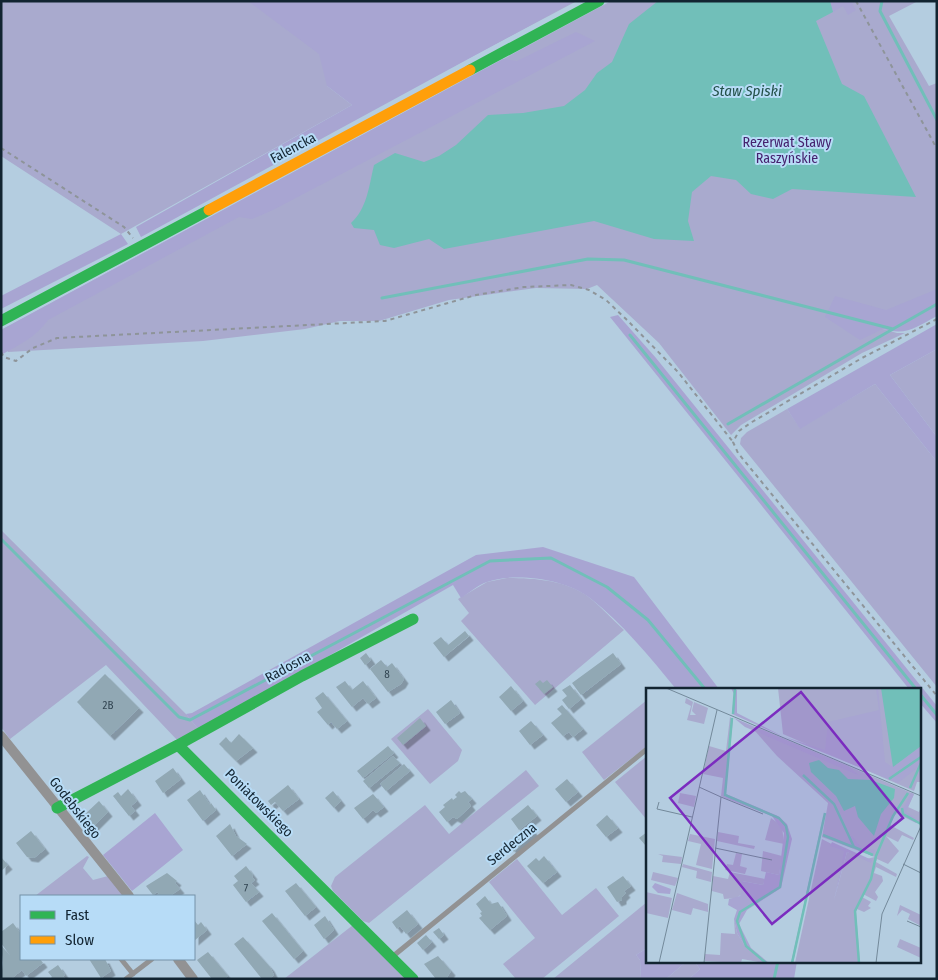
<svg xmlns="http://www.w3.org/2000/svg" width="938" height="980" viewBox="0 0 938 980" font-family="'Fira Sans Condensed',sans-serif">
<style>
.green{fill:#a9aace}
.forest{fill:#a8a5d2}
.water{fill:#71bfb9}
.lines{fill:none;stroke-linecap:round;stroke-linejoin:round}
.stream{stroke:#71bfb9;stroke-width:3}
.building{fill:#91a8b4;filter:url(#shadow)}
.path{stroke:#8e9499;stroke-width:2;stroke-dasharray:4 4;stroke-linecap:butt}
.lane{stroke:#929293;stroke-width:5}
.street{stroke:#929293;stroke-width:10}
.fast{stroke:#30b455;stroke-width:11}
.slow{stroke:#ff9f0a;stroke-width:11}
.labels{text-anchor:middle;dominant-baseline:central;stroke-width:4;stroke-linejoin:round;paint-order:stroke}
.number-label{font-size:11px;fill:#324552}
.park-label{font-size:14px;fill:#45216e;stroke:#b7dcf7}
.street-label{font-size:14px;fill:#122431;stroke:#b7dcf7}
.water-label{font-size:15px;font-style:italic;fill:#224f47;stroke:#b7dcf7}
.inset-river{fill:none;stroke:#71bfb9;stroke-width:2.5}
.inset-road{fill:none;stroke:#73899a;stroke-width:1}
.view{fill:#7b2cbf;fill-opacity:0.15;stroke:#7b2cbf;stroke-width:2.5}
.inset-edge{fill:none;stroke:#122431;stroke-width:2.5}
</style>
<defs>
<filter id="shadow"><feDropShadow dx="4.5" dy="4.5" stdDeviation="0" flood-color="#0004"/></filter>
</defs>
<rect width="100%" height="100%" fill="#b4cde0"/>
<!-- green -->
<path class="green" d="M1,1H577L388,101L327,86L352,105L121,234L1,156Z
M611,1H918L889,16L929,86L937,83V307L883,329L897,333H905L862,353L741,425L731,435L659,343L597,285L587,289L536,288L449,300L379,321H340L305,329L203,341L8,352L1,330Z
M937,349V437L890,375Z
M875,384L937,462V687L740,444L741,438L747,432L787,409L800,428Z
M1,530L186,714L199,730L178,741L106,665L10,739L1,727Z
M507,578C534,578 567,580 590,598C602,608 613,620 624,630L535,705L461,621L469,613L458,599L487,582Z
M647,700V746L604,780L582,752Z
M428,709L462,750L458,761L430,784L391,739Z
M647,756V820L615,782Z
M526,770L539,786L369,923L363,921L333,891L331,886L335,877L425,805L449,834Z
M87,856L89,857L83,868L93,880L108,876L124,896H35Z
M517,859L562,915L596,888L619,916L542,979H516L503,964L535,938L489,882Z
M647,902V948L636,955L640,960L641,979H553Z
M353,925L407,979H284Z
M687,961H694L700,969L689,979H666Z"/>
<!-- forest -->
<path class="forest" d="M248,1H575L141,237L136,227L352,105L327,86L319,54Z
M830,1H851L856,10L848,15L843,6L833,12Z
M576,32L595,41L273,210L252,219L239,217L48,320C36,337 19,345 1,355V330L503,59L517,61Z
M121,234L128,244L1,309V296Z
M937,289V316C916,327 907,336 883,329L860,340L825,317L835,296L886,310Z
M618,315L656,358L937,706V723L919,702V689H909L610,317Z
M937,324V349L890,375L937,437V462L875,384L800,429L787,409Z
M543,547L634,577L719,689H676C650,657 622,623 590,598C566,579 515,572 487,582C478,585 469,593 461,598L453,585L199,730L186,714L192,713L476,555Z
M155,813L183,850L132,891L103,855Z
M647,948V961H687L666,979H641L640,960L636,955Z
M694,961H797L794,979H689L700,969Z"/>
<!-- water -->
<path class="water" d="M658,1H830L833,12L816,21L842,84L864,96L916,197L792,189L773,199L751,194L736,180L711,176L692,192L688,221L694,241L654,239L594,221L444,249L429,239L394,248L380,245L374,230L354,228L351,223C367,209 369,186 374,165L395,153L424,162L439,156L456,145L488,115L523,113L564,106L585,90L597,73L612,62L629,24Z"/>
<g class="lines">
<!-- stream -->
<path class="stream" d="M882,1L880,11L937,120
M382,298L588,259L624,260L893,329L937,304
M630,335L916,689
M728,424L893,329
M1,539L179,717L190,720L490,561L551,558L607,587L648,620L705,689
M919,693L937,715
M774,979L778,961"/>
</g>
<!-- building -->
<path class="building" d="M465,631L469,636L444,657L433,643L441,637L448,645Z
M366,653L371,660L365,665L360,658Z
M613,653L621,664L581,695L572,683Z
M381,660L387,667L392,663L404,679L401,684L388,692L370,669Z
M105,674L139,708L110,736L77,702Z
M540,680L543,683L547,680L553,687L544,694L535,684Z
M345,681L352,690L363,681L376,698L368,704L363,698L352,707L336,687Z
M570,685L581,699L569,709L562,700L567,696L562,690Z
M511,686L523,701L511,711L499,697Z
M323,692L347,721L337,729L331,722L328,725L317,712L322,708L315,698Z
M451,700L460,713L445,724L436,712Z
M562,705L583,729L573,737L569,732L563,736L551,723L562,714L557,709Z
M420,718L426,726L403,745L397,738Z
M531,721L543,735L530,745L519,731Z
M239,734L253,748L236,761L219,744L226,737L231,743Z
M388,746L394,753L363,778L357,771Z
M393,756L400,763L369,788L363,781Z
M404,764L410,771L386,791L380,784Z
M173,768L181,779L163,793L155,781Z
M567,779L578,792L566,802L555,789Z
M288,785L299,799L283,811L275,802L271,805L268,801Z
M128,789L137,801L131,806L135,811L129,816L113,796L118,792L121,796Z
M200,790L210,805L211,803L216,810L203,821L187,800Z
M333,791L341,801L334,808L325,798Z
M459,791L461,793L465,791L472,799L468,802L471,806L457,819L453,817L447,822L439,812L445,807L443,805L452,798L453,800L457,797L455,795Z
M373,794L384,807L376,813L373,810L363,819L354,808Z
M99,801L108,812L92,828L83,816Z
M528,805L537,816L519,830L511,819Z
M607,815L618,828L606,837L596,825Z
M230,824L236,836L247,844L232,856L216,836Z
M529,826L534,832L514,852L509,845Z
M31,831L45,849L34,858L27,857L16,843Z
M647,832V847L639,838Z
M544,856L557,872L543,883L527,866L536,858L539,861Z
M1,857L8,865L1,871Z
M246,866L253,875L252,877L255,880L251,883L259,892L246,902L233,885L238,881L234,876Z
M167,873L177,881L175,883L180,889L170,896H156L159,894L157,892L153,895L146,886Z
M623,876L631,886L624,891L626,893L622,897V900L617,902L607,887Z
M296,883L316,907L305,916L285,891Z
M485,896L491,904L498,902L507,916L490,930L479,918L482,916L480,913L482,912L476,904Z
M407,910L418,924L406,934L400,926L397,929L392,922Z
M272,913L303,951L294,959L262,921Z
M325,916L334,930L324,939L314,925Z
M194,920L198,925L201,922L207,930L194,941Z
M13,923L21,934V959H40L43,963L26,976L22,970L11,979H1L3,963L1,945L11,957L1,943V932Z
M439,928L444,935L439,939L433,932Z
M426,935L432,942L423,950L417,943Z
M243,937L270,967L274,975L269,979H262L234,944Z
M208,952L228,976L225,979H212L197,960Z
M438,956L451,971L446,979H436L424,964Z
M89,959H105L111,971L101,978Z
M58,965L65,975L63,976L65,979H50L52,977L48,972Z"/>
<g class="lines">
<!-- path -->
<path class="path" d="M856,1L937,149
M1,148L124,227L133,238
M937,319L862,358L752,422L739,431L733,442L738,453L937,696
M1,352L4,357L16,361L33,348L57,338L385,321L476,295L524,287L571,285L589,290L606,300L626,319L678,372L733,442"/>
<!-- lane -->
<path class="lane" d="M392,957L647,749
M121,959L133,974
M126,979L152,959"/>
<!-- street -->
<path class="street" d="M1,736L129,896
M178,959L193,979"/>
<!-- fast -->
<path class="fast" d="M470,70L599,1
M1,321L209,210
M178,745L302,676L413,619
M57,808L178,745L413,979"/>
<!-- slow -->
<path class="slow" d="M209,210L470,70"/>
</g>
<g class="labels">
<!-- number labels -->
<g class="number-label">
<text x="387" y="674">8</text>
<text x="108" y="705">2B</text>
<text x="246" y="888">7</text>
</g>
<!-- park labels -->
<g class="park-label">
<text x="787" y="142">Rezerwat Stawy<tspan x="787" dy="16">Raszyńskie</tspan></text>
</g>
<!-- street labels -->
<g class="street-label">
<text transform="translate(293 148) rotate(-28)">Falencka</text>
<text transform="translate(288 667) rotate(-29)">Radosna</text>
<text transform="translate(259 803) rotate(45)">Poniatowskiego</text>
<text transform="translate(75 808) rotate(52)">Godebskiego</text>
<text transform="translate(512 844) rotate(-39)">Serdeczna</text>
</g>
<!-- water labels -->
<g class="water-label">
<text x="747" y="91">Staw Spiski</text>
</g>
</g>
<!-- overview -->
<g transform="translate(646 688)">
<rect width="275" height="275" fill="#b4cde0"/>
<path d="M132,0H275V94H271L268,103L137,46ZM40,10L47,14L44,27H50L46,23L48,14L62,20L58,36L41,32L45,18L39,15ZM84,29L87,31L79,110L75,108L77,90L57,86L63,58L80,63ZM110,39L268,106L262,119L273,124L275,119V136L270,131L250,125L244,137L268,150L267,152L256,147L252,154L240,148L253,163L242,176L231,171L230,174L251,186L250,189L230,179L228,185L236,188L237,193L229,204L232,209L230,213L217,206L216,209L225,214L222,218L225,220L218,224L211,221L210,224L214,275H149L176,151L199,163L188,212L201,164L220,171L229,169L176,149L182,115L131,68L109,43ZM34,105L50,108L48,119L32,115ZM125,130L136,138L138,156L119,152ZM72,144L93,148L92,155L109,158L108,161L71,153ZM44,146L69,151L66,181L50,177L55,156L42,153ZM117,163L136,168L133,187L115,183ZM90,165L96,166L94,178L101,180L99,186L79,182L81,176L87,177ZM12,166L36,169L35,176L16,174L17,168ZM37,176L66,184L65,194L50,190L51,183L36,179ZM7,184L32,190L29,198L5,192ZM84,184L119,191L117,197L96,193L101,203L90,210L78,211L77,206L66,203L67,188L82,191ZM0,204L26,210L22,230L0,225ZM31,205L62,216V224L47,220L45,227L26,222ZM254,217L275,227V238L262,231L264,226L256,222L251,228ZM88,231L91,245L99,258L118,275L96,271L95,275L59,273V266L74,267L75,245L89,246ZM254,251L275,260V270L251,259Z" fill="#a9aace"/>
<path d="M85,0L91,2V25L136,48L86,26L88,6ZM230,0H232L239,74L245,78L250,77L275,58V77L252,95L139,49L179,62L182,34L233,22ZM88,30L202,78L214,88L99,39ZM265,105L268,106L260,124L272,132L270,135L254,127ZM80,106L132,128L141,136L146,151L135,200L101,222L93,236L105,260L123,275H118L99,258L91,245L88,231L91,222L82,217L83,211L94,208L96,202L101,203L93,199L96,193L117,197L120,184L133,187L138,145L126,128L79,110ZM179,120L147,275H145ZM206,148L216,160L229,162L226,168L203,156L202,149ZM186,154L226,172L225,175L201,164L188,212L198,163L184,158ZM9,195L25,201L24,206L12,205L6,199Z" fill="#a8a5d2"/>
<path d="M235,0H275V58L247,79ZM173,72L182,80L193,82L202,91L225,92L249,101L248,110L235,126L228,148L212,129L209,118L198,123L190,108L165,84L163,75Z" fill="#71bfb9"/>
<path class="inset-river" d="M87,26L89,0M86,30L79,107L133,130L140,138L142,149L134,199L94,224L91,233L100,258L120,275M157,87L188,116L208,159L227,167M243,91L275,69M264,100L275,75M256,120L257,126L275,136M177,147L207,159M146,275L179,125M213,275L209,223L225,191L230,168L247,128L262,105"/>
<path class="inset-road" d="M20,0L275,108M53,99L75,109L58,275M75,109L117,126M13,114L11,121L46,129M69,160L126,172M257,176L275,185M261,233L275,239M13,275L71,22M230,275L236,226L275,138"/>
<path class="view" d="M155,4L257,130L126,236L24,110Z"/>
<rect width="275" height="275" class="inset-edge"/>
</g>
<!-- border -->
<rect width="938" height="980" fill="none" stroke="#122431" stroke-width="5"/>
<!-- legend -->
<rect x="20" y="895" width="175" height="65" fill="#b7dcf7" stroke="#7592a8"/>
<rect x="30" y="911" width="25" height="8" fill="#30b455" stroke="#7592a8"/>
<text x="65" y="920" font-size="15" fill="#122431">Fast</text>
<rect x="30" y="936" width="25" height="8" fill="#ff9f0a" stroke="#7592a8"/>
<text x="65" y="945" font-size="15" fill="#122431">Slow</text>
</svg>
